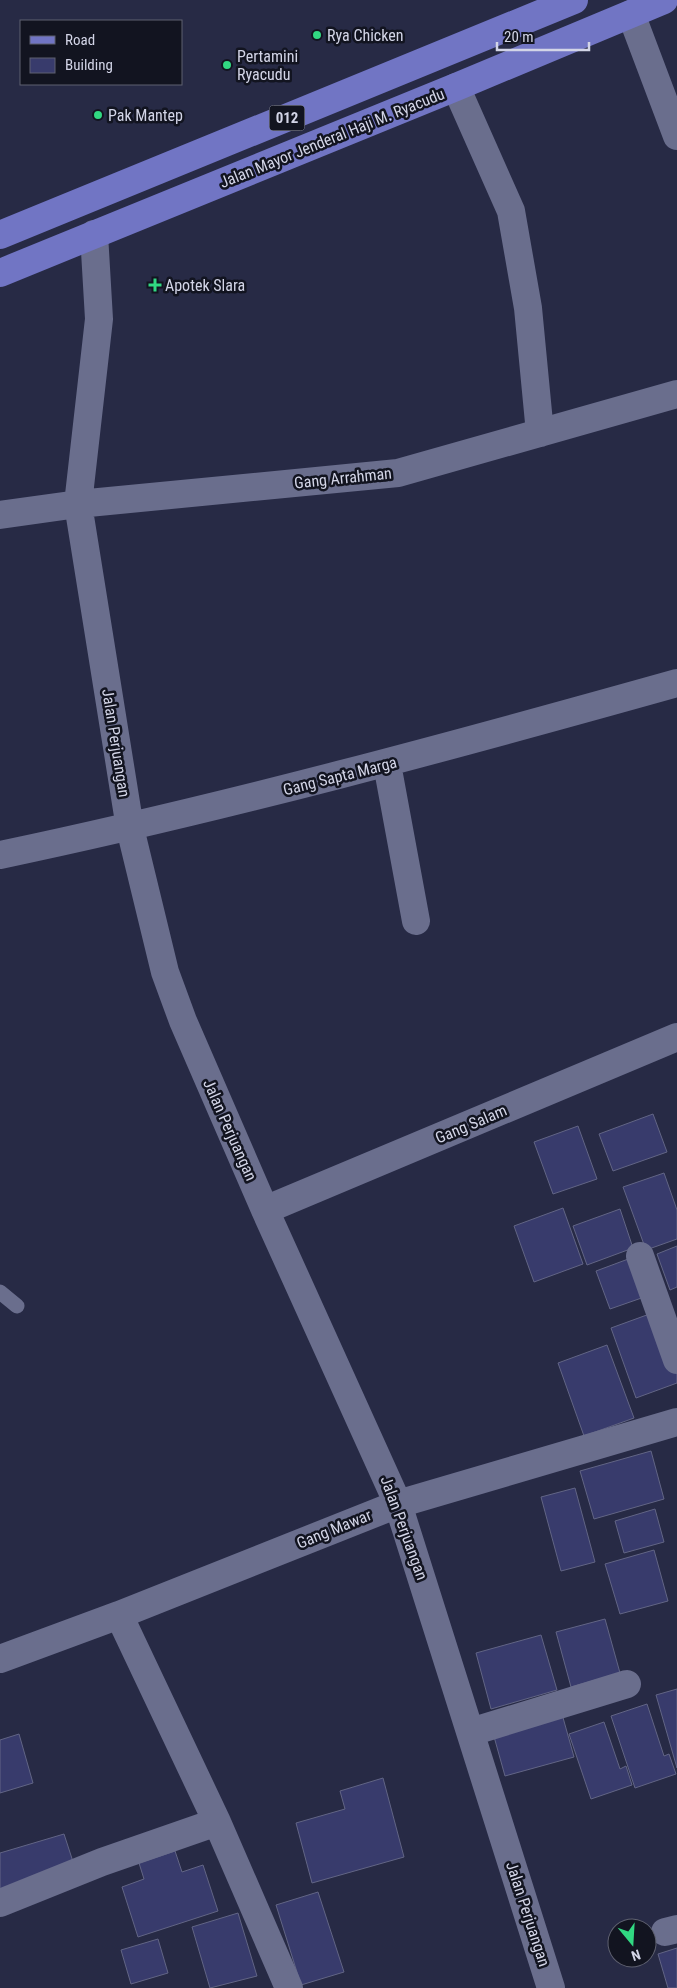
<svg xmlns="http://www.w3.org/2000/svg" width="677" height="1988" viewBox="0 0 677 1988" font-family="'Roboto Condensed',sans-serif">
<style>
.building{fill:#383b6c;stroke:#626585}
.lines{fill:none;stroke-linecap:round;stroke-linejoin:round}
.service{stroke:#6a6e8d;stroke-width:15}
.minor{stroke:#6a6e8d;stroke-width:28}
.tertiary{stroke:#6a6e8d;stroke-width:28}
.primary{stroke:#7175c4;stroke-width:28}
.poi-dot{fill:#31d882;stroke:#121420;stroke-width:2}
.labels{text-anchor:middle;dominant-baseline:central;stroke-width:5;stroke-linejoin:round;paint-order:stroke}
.shield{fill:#121420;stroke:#999bab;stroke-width:1}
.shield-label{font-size:15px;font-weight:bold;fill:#d3d5e7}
.poi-label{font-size:16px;fill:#d3d5e7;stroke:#121420;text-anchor:start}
.street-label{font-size:16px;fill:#d3d5e7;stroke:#121420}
</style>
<rect width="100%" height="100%" fill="#272a45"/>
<!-- building -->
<path class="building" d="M653,1114L667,1152L613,1171L599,1134Z
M578,1126L597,1179L553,1194L534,1142Z
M664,1173L677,1210V1239L646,1250L623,1187Z
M563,1208L583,1264L534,1282L514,1226Z
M620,1209L633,1248L587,1265L573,1226Z
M677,1246V1287L670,1290L657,1254Z
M639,1255L653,1294L610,1309L596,1271Z
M655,1312L677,1374V1383L636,1398L611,1328Z
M607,1345L634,1418L584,1436L558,1363Z
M651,1451L664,1499L594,1519L580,1471Z
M575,1488L595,1562L561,1571L541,1497Z
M655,1509L664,1542L624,1553L615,1521Z
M654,1550L668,1601L620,1614L605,1564Z
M605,1619L620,1673L571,1687L556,1632Z
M541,1635L557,1690L491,1709L476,1653Z
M677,1689V1768L656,1695Z
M647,1704L664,1756L669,1754L676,1774L635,1788L611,1716Z
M562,1714L574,1757L505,1776L493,1733Z
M604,1722L620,1769L626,1766L632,1785L591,1799L569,1734Z
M19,1734L33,1783L0,1793V1740Z
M383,1778L404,1857L312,1883L296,1823L345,1809L340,1791Z
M64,1834L76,1871L0,1894V1853Z
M175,1851L182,1872L203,1865L218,1911L138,1937L122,1887L144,1879L139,1863Z
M318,1892L344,1972L301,1985L276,1905Z
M238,1913L257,1976L210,1988L192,1927Z
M158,1939L168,1973L131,1984L121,1950Z
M677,1948V1988H668L658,1954Z"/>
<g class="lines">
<!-- service -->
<path class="service" d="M0,1292L17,1306"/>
<!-- minor -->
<path class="minor" d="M456,87L511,211L528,308L540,433
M94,234L99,319L78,504L130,828L165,972L183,1021L265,1210L398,1504L551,1988
M0,515L78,504L398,473L677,394
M387,764L416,921
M0,855C228,807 452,746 677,683
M265,1210L677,1037
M640,1256L677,1360
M119,1615L217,1822L289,1988
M0,1659L119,1615L398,1504L677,1422
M471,1732L627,1684
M0,1903L102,1862L217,1822
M665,1932L677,1929"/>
<!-- tertiary -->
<path class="tertiary" d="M631,14L677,136"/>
<!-- primary -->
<path class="primary" d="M0,235L574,0
M0,273L456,87L664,0"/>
</g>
<!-- markers -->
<g class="poi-dot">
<circle cx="317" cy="35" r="5"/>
<circle cx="227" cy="65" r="5"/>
<circle cx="98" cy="115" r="5"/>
<path d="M152.5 277.5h5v5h5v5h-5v5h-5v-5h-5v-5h5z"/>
</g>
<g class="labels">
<!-- shield labels -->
<rect class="shield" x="269.5" y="105.5" width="35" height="25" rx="4"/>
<g class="shield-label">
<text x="287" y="118">012</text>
</g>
<!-- poi labels -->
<g class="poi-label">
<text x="327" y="35">Rya Chicken</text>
<text x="237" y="56">Pertamini<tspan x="237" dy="18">Ryacudu</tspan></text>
<text x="108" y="115">Pak Mantep</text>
<text x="165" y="285">Apotek Slara</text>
</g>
<!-- street labels -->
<g class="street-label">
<text transform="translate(332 138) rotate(-22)">Jalan Mayor Jenderal Haji M. Ryacudu</text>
<text transform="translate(343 478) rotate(-6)">Gang Arrahman</text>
<text transform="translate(116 743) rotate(81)">Jalan Perjuangan</text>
<text transform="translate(340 776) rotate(-14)">Gang Sapta Marga</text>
<text transform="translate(471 1124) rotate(-23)">Gang Salam</text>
<text transform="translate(230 1130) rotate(66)">Jalan Perjuangan</text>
<text transform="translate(404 1528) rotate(70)">Jalan Perjuangan</text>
<text transform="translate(334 1529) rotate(-22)">Gang Mawar</text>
<text transform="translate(528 1914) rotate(72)">Jalan Perjuangan</text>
</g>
</g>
<!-- legend -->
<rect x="20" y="20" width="162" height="65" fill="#121420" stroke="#5f6170"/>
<rect x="30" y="36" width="25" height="8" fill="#7175c4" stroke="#5f6170"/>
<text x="65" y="45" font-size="15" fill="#d3d5e7">Road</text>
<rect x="30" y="58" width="25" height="15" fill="#383b6c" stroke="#5f6170"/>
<text x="65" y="70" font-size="15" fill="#d3d5e7">Building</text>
<!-- north arrow -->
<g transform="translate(632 1943) rotate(162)"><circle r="24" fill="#121420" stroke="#5f6170"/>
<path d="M0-4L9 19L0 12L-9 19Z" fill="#31d882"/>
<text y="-8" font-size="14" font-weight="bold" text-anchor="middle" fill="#d3d5e7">N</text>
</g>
<!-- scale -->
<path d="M497 42v8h92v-8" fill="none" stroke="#d3d5e7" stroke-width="2.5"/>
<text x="504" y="42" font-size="15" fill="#d3d5e7" stroke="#121420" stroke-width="4" paint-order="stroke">20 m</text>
</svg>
